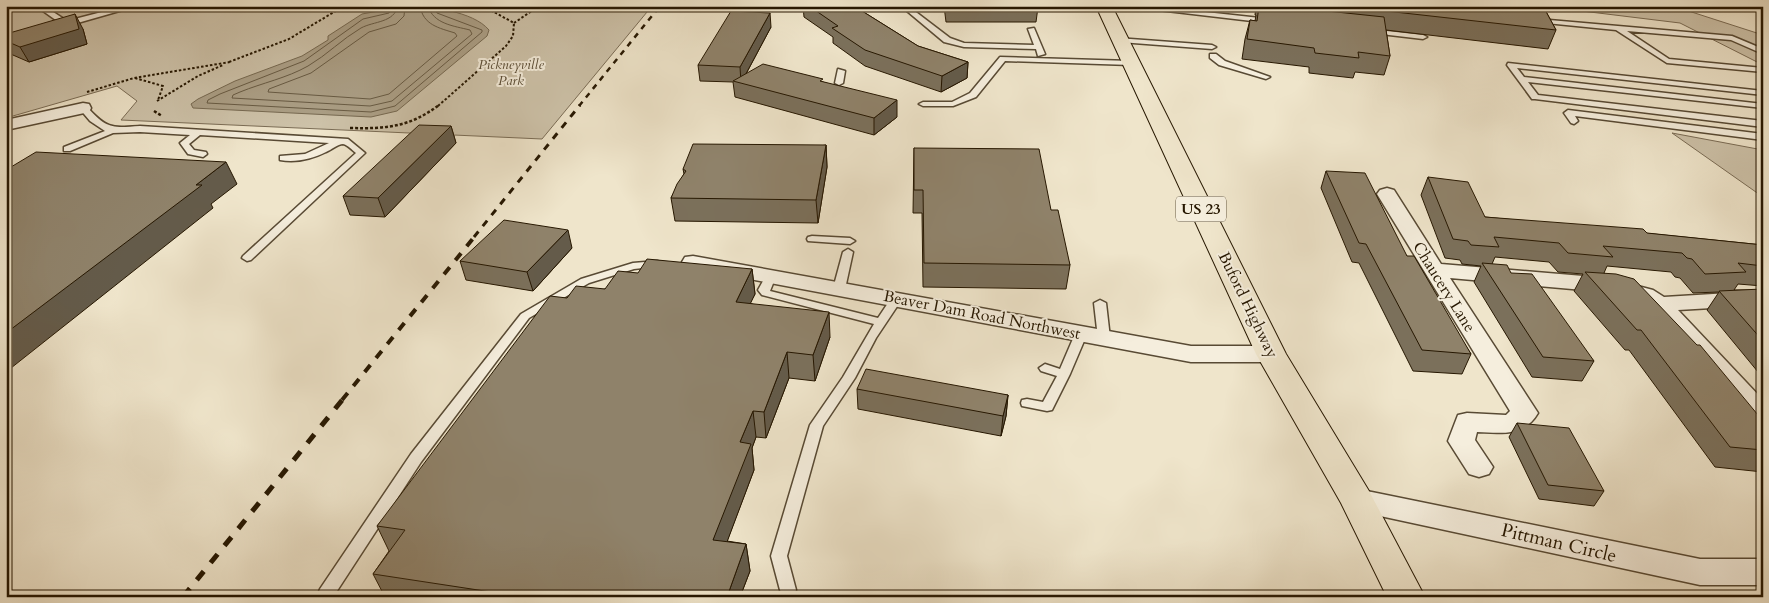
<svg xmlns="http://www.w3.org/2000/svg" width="1769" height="603" viewBox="0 0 1769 603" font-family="Cardo,serif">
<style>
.green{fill:#cdc2a9;stroke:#7a6c55}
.water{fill:#ab9f86;stroke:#766951}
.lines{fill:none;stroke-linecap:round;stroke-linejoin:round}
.shore{stroke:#685b44;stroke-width:1}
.service-casing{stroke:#584a34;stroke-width:3}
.minor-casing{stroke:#584a34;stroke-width:3}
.primary-casing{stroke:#261701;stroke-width:2}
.path-far1{stroke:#261701;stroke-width:2;stroke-dasharray:2.5 2;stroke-linecap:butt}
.path{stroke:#261701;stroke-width:2.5;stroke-dasharray:3 2;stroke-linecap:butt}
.service{fill:#f5eedd;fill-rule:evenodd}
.minor{fill:#f5eedd;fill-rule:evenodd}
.primary{fill:#efe5cb;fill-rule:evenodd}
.rail-far3{stroke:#261701;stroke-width:2.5;stroke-dasharray:5.5 5.5;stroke-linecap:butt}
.rail-far2{stroke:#261701;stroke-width:3;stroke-dasharray:7 7;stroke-linecap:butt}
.rail-far1{stroke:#261701;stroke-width:4;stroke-dasharray:9 9;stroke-linecap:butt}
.rail{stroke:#261701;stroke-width:5;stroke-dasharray:11 11;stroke-linecap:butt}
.wall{fill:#7b705b;stroke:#261701}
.shaded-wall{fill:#645b4a;stroke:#261701}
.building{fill:#8f826a;stroke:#261701}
.labels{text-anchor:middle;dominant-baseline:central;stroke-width:4;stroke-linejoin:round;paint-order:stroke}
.far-park-label{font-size:14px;font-style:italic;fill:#584a33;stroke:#f5eedd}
.shield{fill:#f5eedd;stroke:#645843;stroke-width:1}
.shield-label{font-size:15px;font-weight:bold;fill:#261701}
.street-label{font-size:16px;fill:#261701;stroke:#f5eedd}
.near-street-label{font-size:19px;fill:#261701;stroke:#f5eedd}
</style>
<rect width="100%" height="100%" fill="#efe5cb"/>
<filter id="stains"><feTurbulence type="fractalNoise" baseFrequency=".004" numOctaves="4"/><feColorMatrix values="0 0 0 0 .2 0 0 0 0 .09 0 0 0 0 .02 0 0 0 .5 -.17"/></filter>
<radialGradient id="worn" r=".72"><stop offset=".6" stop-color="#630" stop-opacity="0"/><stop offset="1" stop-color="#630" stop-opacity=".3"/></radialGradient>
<!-- green -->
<path class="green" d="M6,6H652L542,139L121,120L137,101L117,86L6,118Z
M1541,6H1673L1763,35V65L1680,23Z
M1672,133L1763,150V197Z"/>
<!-- water -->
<path class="water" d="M406,6C429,6 473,11 489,30L487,36L397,111L371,117L193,108L191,104L198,99L235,81L302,56L328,40V36L362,14Z"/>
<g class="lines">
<!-- shore -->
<path class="shore" d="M392,6L389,13L363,19L304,61L220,94L208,100L207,103L371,112L395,106L482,32V30L437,13L434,6
M398,6C394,23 374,21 361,28C342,39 327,55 308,66C287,78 262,83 240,92L233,95L232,98L370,106L392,101L472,34L470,30C454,26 433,24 428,6
M405,6L404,16L396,24L369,32L311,73L269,89L268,92L370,99L389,94L457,36L455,33C439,28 423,25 420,6"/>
<defs>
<path id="service" d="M36,6H44L67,21L125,6H137L67,26L61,25L60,23Z
M901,6H908L950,38L964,43L1034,45L1028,29L1034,28L1045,54L1038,56L1036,49L964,47L944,42Z
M1160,7L1269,19L1272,21L1269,23L1158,10V8Z
M1538,19L1732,36L1763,49V54L1731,40L1627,31L1669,59L1763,68V72L1667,63L1616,30L1536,22L1535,21Z
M1369,29L1423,35L1427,37L1423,39L1372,33L1368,31Z
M1117,38L1212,45L1216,47L1212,49L1120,42L1116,40Z
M1210,54H1216L1225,61L1270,77L1266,79L1219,65L1210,58Z
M1000,57L1131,61L1135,63L1131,65L1005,61L976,97L953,106H923L919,104L923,102H952L970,93Z
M1508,63L1763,91V95L1517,68L1524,77L1763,104V108L1528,82L1538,95L1763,121V127L1535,99H1532L1507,65Z
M838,69L845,71L843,83L839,85L835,83Z
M80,106H86C107,129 111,128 140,126L348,139L365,153L251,260L247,261L242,258L243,256L356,153C352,150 348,145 343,144C338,144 331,150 326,152C312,159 295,163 280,160V156L305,154L329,143L200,135L189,144L194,150L206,152L207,154L203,157L188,154L180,143L190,135L140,132L113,133L70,151H64V147L105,131L90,121L79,108Z
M1568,110L1763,134V140L1575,116L1578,121L1574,124L1571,123L1564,113Z
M812,236L850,238L855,241L850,244L808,241L807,239L808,237Z
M848,249L853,252L845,289L843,291H835L833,289L843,252Z
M657,261L661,262L662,264L661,266L634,269L589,283L529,318L421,462L335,594L336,597H319L318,594L320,589L411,454L521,314L581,279L633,263Z
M771,273L776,276L770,291L878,318L892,297L896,296L902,299L876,338L855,378L823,426L787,556L796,590L794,595L788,597L782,595L780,590L771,556L810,425L843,377L874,324L762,295L758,290L767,274Z
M1100,300L1106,303L1110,338L1104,342L1098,338L1094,303Z
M1081,330L1087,334L1070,374L1052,410L1047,411L1022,406L1021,403L1022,400L1027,399L1043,402L1057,376L1041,371L1039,368L1045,364L1060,369L1075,334Z"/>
<path id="minor" d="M83,103L89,104L91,108L89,112L6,130V120Z
M1387,188L1394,190L1441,264L1607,278L1653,290L1664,297L1746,292L1763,294V308L1746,306L1678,310L1763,400V425L1754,422L1652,309L1637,300L1606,292L1450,278L1538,413C1524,437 1501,433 1477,432L1475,440L1493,467L1489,474L1479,477L1469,474L1448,441L1458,415L1467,413L1506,415L1510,411L1377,194L1380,190Z
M693,256L1191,346H1271L1280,348L1283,354L1280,360L1271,362H1191L685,267L682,262L685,257Z
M1357,489L1700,559H1763V585H1700L1357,511L1347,508L1343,500L1347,492Z"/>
<path id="primary" d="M1096,6H1112L1286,354L1369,491L1425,597H1387L1341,503L1256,354Z"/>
</defs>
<!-- service casing -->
<use href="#service" class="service-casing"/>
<!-- minor casing -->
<use href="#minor" class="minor-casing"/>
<!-- primary casing -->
<use href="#primary" class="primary-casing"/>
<!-- path-far1 -->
<path class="path-far1" d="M483,6L514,23
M514,23L539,6
M229,62L289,39L344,6
M135,78L163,86L158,100
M87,92L134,78L230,62
M157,101L198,76L223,65
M438,106L506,46L513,36L514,23"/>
<!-- path -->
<path class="path" d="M154,111L162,116
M350,128C386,129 410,127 439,105"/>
<!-- service -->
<use href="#service" class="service"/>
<!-- minor -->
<use href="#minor" class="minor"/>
<!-- primary -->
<use href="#primary" class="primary"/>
<!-- rail-far3 -->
<path class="rail-far3" d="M579,106L660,6"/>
<!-- rail-far2 -->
<path class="rail-far2" d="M474,237L580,105"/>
<!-- rail-far1 -->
<path class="rail-far1" d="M342,400L475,236"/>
<!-- rail -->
<path class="rail" d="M183,597L343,399"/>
</g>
<!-- wall -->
<path class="wall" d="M803,6H854L918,46L968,62L967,78L941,92L865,66L833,43V37L804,17Z
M944,6H1037L1038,7L1036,22H946Z
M1256,6H1543L1556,30L1548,49L1386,30L1390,56L1384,75L1355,72L1353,78L1309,73V67L1242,59L1245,39L1250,20L1255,21L1256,15H1255Z
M771,27L746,74L823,82L897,117L874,135L735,97L733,82L700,81L698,65Z
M83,29L87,44L29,62L6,52V34Z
M451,126L456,143L385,217L350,215L343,196Z
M826,145L827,167L818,223L675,221L671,198L684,174L683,169Z
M914,148L1051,210L1070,265L1066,289L923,287L922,213H913Z
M1326,171L1407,256L1471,354L1462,374L1413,371L1359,263L1352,262L1321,188Z
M1428,177L1485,217L1763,245V286L1738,284L1734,290H1763V378L1707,310L1719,292L1693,293L1680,278L1675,277L1671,272L1607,266L1604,273L1763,421V472L1715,467L1629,350H1625L1574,291L1583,274L1558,272L1549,262L1495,257L1492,264L1511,273L1594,361L1582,381L1532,377L1474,282L1481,266L1462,264L1460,260L1445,258L1421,195Z
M572,248L533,291L466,280L460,261Z
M752,269L755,294L750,303L830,337L815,381L789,378L766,438L756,437L752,448L754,470L727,541L746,544L750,571L740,597H385L373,574L389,551L377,526L567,298L605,289Z
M857,389L1008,395L1006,416L1001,436L858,409Z
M1517,423L1604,491L1594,506L1539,499L1509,437Z"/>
<!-- shaded-wall -->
<path class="shaded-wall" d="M770,13L771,27L741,83L740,67Z
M75,14L83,29L87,44L29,62L20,47Z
M968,62L967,78L941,92L942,76Z
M897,100V117L874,135V118Z
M451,126L456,143L385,217L378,198Z
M826,145L827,167L818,223L816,200Z
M226,162L237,184L211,204L213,208L6,372V333L196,185Z
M568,230L572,248L533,291L527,272Z
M752,269L755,294L739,327L736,302Z
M829,312L830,337L815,381L813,355Z
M787,352L789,378L766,438L764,412Z
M1008,395L1006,416L1001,436L1003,416Z
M753,411L756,437L752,448L754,470L718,566L713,540L740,442Z
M746,544L750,571L740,597H727Z"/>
<!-- building -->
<path class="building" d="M809,6H854L918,46L968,62L942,76L865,50L832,28L838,26Z
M946,6H1037L1038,7H947Z
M1259,6H1279L1384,17L1390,56L1358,52L1359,58L1315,53L1314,48L1247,39L1250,20L1257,21Z
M1341,6H1543L1556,30Z
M731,11L770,13L740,67L698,65Z
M75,14L79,29L20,47L6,41V34Z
M763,64L823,79L820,81L897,100L874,118L733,81Z
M419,125L451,126L378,198L343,196Z
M693,144L826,145L816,200L671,198L677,184L686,171L683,169Z
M914,148L1039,149L1051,210H1058L1070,265L924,263L923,190H914Z
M36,152L226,162L196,185H202L6,333V170Z
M1326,171L1365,173L1407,256H1414L1471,354L1422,350L1366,244L1359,243Z
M1428,177L1468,182L1485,217L1643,229L1647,233L1763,245V266L1738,263L1746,272L1705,274L1692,259L1687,258L1682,253L1603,246L1613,257L1568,253L1559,243L1494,237L1499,247L1471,245L1468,241L1453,239Z
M504,220L568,230L527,272L460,261Z
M647,259L752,269L736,302L829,312L813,355L787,352L764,412L753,411L740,442L751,444L713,540L746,544L727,597H524L373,574L405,530L377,526L550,296L567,298L576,286L605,289L618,271L638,273Z
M1482,263L1507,265L1511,273L1532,274L1594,361L1543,357Z
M1585,272L1616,274L1634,279L1697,345H1700L1763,421V450L1730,447L1641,330H1637Z
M1762,289L1763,290V341L1719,291Z
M866,369L1008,395L1003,416L857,389Z
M1517,423L1569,428L1604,491L1548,485Z"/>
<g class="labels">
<!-- far-park labels -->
<g class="far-park-label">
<text x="511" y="64">Pickneyville<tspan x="511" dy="16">Park</tspan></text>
</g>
<!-- shield labels -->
<rect class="shield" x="1176" y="196.5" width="50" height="25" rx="4"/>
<g class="shield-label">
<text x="1201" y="209">US 23</text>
</g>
<!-- street labels -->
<g class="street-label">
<text transform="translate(1444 287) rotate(58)">Chaucery Lane</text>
<text transform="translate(1248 305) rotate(64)">Buford Highway</text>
<text transform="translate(982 315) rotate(11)">Beaver Dam Road Northwest</text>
</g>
<!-- near-street labels -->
<g class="near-street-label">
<text transform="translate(1559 543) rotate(13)">Pittman Circle</text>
</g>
</g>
<!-- margin -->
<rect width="1769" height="603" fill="none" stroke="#efe5cb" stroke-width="25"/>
<rect x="8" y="8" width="1754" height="588" fill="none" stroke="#261701" stroke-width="2.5"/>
<rect x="12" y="12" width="1744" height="578" fill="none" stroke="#261701"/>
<rect width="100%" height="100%" filter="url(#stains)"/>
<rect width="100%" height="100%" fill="url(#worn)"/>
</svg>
